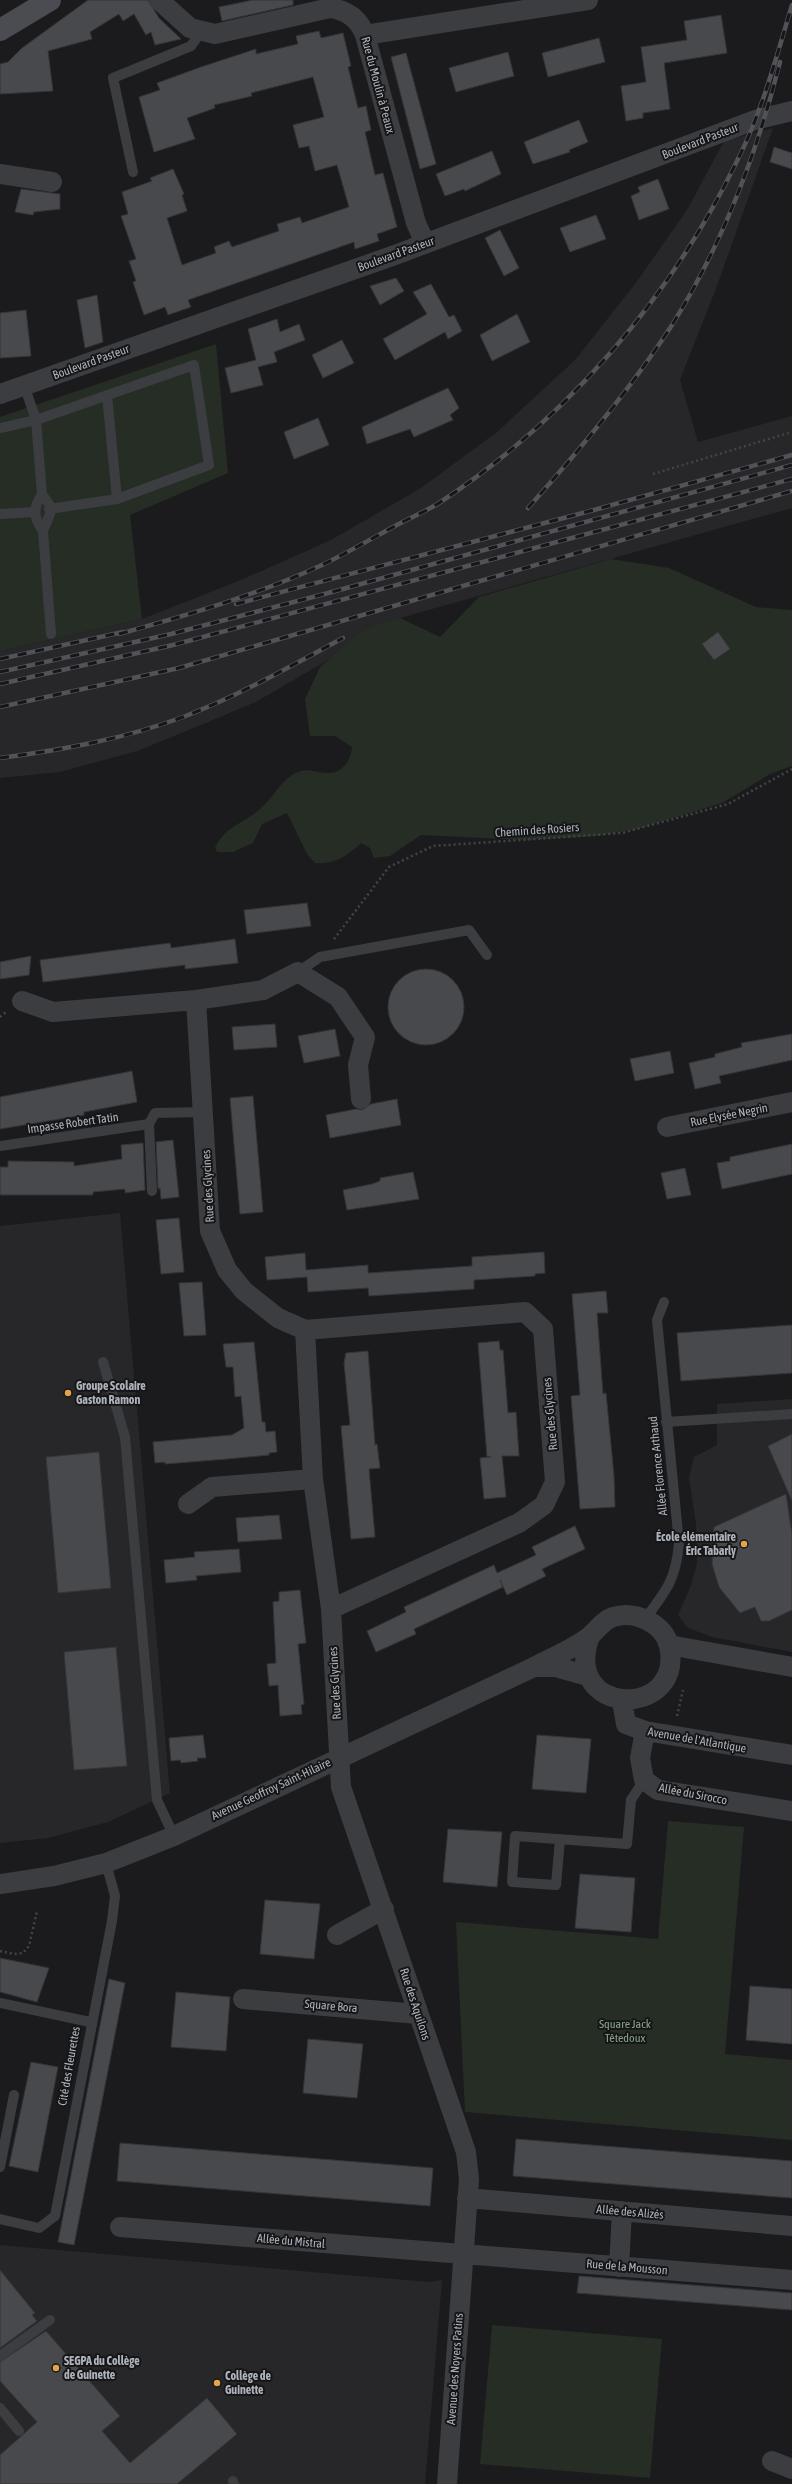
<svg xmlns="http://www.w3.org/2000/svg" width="792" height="2484" viewBox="0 0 792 2484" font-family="'Asap Condensed',sans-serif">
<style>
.built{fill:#27272a}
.green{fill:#252d25}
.building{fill:#48494d;stroke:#353539}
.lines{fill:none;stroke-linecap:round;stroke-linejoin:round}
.path{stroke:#424448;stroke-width:2.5;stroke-dasharray:2 3;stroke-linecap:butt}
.lane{stroke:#3c3d41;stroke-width:10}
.street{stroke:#3c3d41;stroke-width:20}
.secondary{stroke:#4a4c51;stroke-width:22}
.rail-casing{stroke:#515358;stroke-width:4.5}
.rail{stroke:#161618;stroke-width:3;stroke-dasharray:9;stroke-linecap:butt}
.poi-dot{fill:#e5a44a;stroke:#161618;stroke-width:1.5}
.labels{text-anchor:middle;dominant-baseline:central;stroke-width:4;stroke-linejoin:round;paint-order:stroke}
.street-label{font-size:12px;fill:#aeb3bb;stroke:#161618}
.poi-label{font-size:12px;font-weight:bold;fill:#aeb3bb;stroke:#161618;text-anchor:start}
.park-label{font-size:12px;fill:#88a487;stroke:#161618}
</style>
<rect width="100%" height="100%" fill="#1b1b1d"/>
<!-- built -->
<path class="built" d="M773,128L717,286L680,380L698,442L792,416V508L400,618L256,702L189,730L137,751L60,772L0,778V651L142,619L241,580L331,540L421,488L497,432L575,360L635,284L687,210L724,141Z
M120,1213L170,1793L108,1822L48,1838L0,1843V1226Z
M792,1399V1652L712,1637L688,1628L678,1615L691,1585L697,1564L696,1524L689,1478L694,1457L717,1445V1404Z
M0,2245L429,2282L442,2280L425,2484H0Z"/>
<!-- green -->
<path class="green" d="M216,344L228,473L130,515L142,619L0,651V417Z
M611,559L669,568L756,607L792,610V766L770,774L722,803L637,829L597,836L528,840L421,835L390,856L374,858L370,848L361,843C348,855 335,865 315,863L307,854L287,813L262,824L253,843L233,852H217L215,847C228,824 242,825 261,808C273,798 282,778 298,772C310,767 319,774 331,773C344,772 352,757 352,747L335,736H310L305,699L320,667L359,633L378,624L400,618L440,637L479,597Z
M668,1821L744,1827L725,2054L792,2060V2140L465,2112L456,1922L658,1939Z
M492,2325L662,2339L650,2478L480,2464Z"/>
<!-- building -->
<path class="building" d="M88,0H148L159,18L181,39L155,45L151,32L146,35L134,14L123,21L119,14L90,32L92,39L48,51L53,91L0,94V64L8,62L22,48Z
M253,0H293V5L222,21L219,7Z
M721,15L727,53L664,63L670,109L643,113V118L626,121L621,86L646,82L641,47L687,40L684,21Z
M319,31L321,38L343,33L351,66L348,67L358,108L366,106L371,130L365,132L375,175L383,173L397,227L377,234L379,241L355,249L354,242L188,300L191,307L168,315L165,307L144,315L133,282L136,281L129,261L136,259L121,216L128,214L122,192L152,181L150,178L173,169L184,194L182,195L187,211L167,218L182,265L216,253L214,247L229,241L232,247L279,231L277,224L300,217L302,223L349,207L337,165L315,171L309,146L299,148L293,125L324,117L313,77L251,93L252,96L214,105L215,108L187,118L195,139L154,152L139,97L160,90L157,83L201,67L256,49V54L298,44L296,36Z
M599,38L605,62L548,77L542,53Z
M508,52L514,76L456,92L449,68Z
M406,53L436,164L420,169L391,57Z
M579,120L588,142L569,150L570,152L533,164L524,142Z
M774,147L792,153V169L770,162Z
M492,151L501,174L465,191L464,189L445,196L436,174Z
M658,179L669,209L639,220L631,196L640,192L638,187Z
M21,189L60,194V209L34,212L33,215L15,212Z
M596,215L606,239L570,252L560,228Z
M500,230L519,268L504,276L485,238Z
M396,278L404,291L380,305L370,286Z
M431,284L449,317L454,315L462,331L448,339L445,332L395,360L383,339L427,314L413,292Z
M97,295L103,342L85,348L77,300Z
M26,310L31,356L0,358V313Z
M517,314L530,342L492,361L480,335Z
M277,319L280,332L299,324L305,340L274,352L277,362L258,367L263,385L231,393L225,368L256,360L248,329Z
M342,340L354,363L323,378L312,355Z
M448,388L459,408L450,415L453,420L414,437L410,429L367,444L362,427Z
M318,418L329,445L294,459L284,432Z
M718,632L730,649L714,660L702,644Z
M307,903L311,926L247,934L244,910Z
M235,939L238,963L185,969V965L43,982L40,960L170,943L171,948Z
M31,956L29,975L0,979V962Z
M388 1007a38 38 0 1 1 76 0a38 38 0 1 1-76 0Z
M275,1024L277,1047L234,1050L232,1027Z
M335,1029L340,1056L304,1063L298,1036Z
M792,1034V1060L719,1076L721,1083L695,1089L689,1063L715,1057V1054L742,1047L741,1043Z
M670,1051L674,1073L635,1081L630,1059Z
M132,1071L137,1102L84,1112V1115L0,1129V1097Z
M253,1096L263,1212L240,1214L230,1098Z
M397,1099L401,1125L330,1138L326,1115L356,1109L362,1110L371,1104Z
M173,1140L179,1197L161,1199L160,1188L158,1189L156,1142Z
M143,1143L145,1190L125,1193V1189L93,1192V1195H0V1167H8V1161L74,1162V1166L122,1159L121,1145Z
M792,1144V1174L722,1189L717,1163L730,1161V1157Z
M685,1168L691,1195L667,1199L661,1173Z
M413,1172L419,1199L347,1210L343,1190L372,1184L380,1181V1178Z
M179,1218L184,1272L161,1274L156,1220Z
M544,1252L545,1273L535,1274V1276L474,1280V1289L369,1296L368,1288L308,1292L307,1277L267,1280L265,1257L305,1253L306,1270L368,1265V1273L472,1266V1257Z
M202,1282L206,1335L184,1336L179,1283Z
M606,1291L608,1313H597L603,1394L606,1393L614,1476L615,1507L580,1509L571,1396L580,1395L572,1294Z
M792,1325V1373L681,1381L677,1333Z
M499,1341L500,1350H503L508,1413L516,1412L519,1456H502L506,1497L484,1499L480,1458L491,1457H487L478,1343Z
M254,1342L262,1422H265L266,1432L275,1431L277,1452L269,1453V1455L227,1459L165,1464V1462L155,1463L153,1442L232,1435L244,1428L241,1396L235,1397L233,1367H226L223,1344Z
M368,1351L375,1445L377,1444L380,1468L369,1469L375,1537L351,1539L341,1426L350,1425L344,1363L346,1353Z
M792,1434V1501L768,1446Z
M99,1452L111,1588L58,1593L46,1457Z
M786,1494L792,1534V1610L769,1621H761L755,1607L740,1613L719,1587L712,1564L714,1527Z
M279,1515L282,1539L238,1542L236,1518Z
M575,1526L585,1549L542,1569L546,1576L507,1595L500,1580L503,1587L414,1629L416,1634L376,1652L367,1631L406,1612L404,1607L494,1565L497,1573L536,1555L532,1547Z
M239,1549L241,1572L196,1576L197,1580L166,1583L164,1560L195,1557L194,1552Z
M300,1590L306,1643L298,1644L304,1704L301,1705L302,1714L280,1716L278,1685L269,1686L267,1664L276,1663L273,1602L279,1601V1592Z
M116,1647L127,1766L74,1770L64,1652Z
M203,1735L206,1758H197L198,1761L181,1763L180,1760L171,1761L169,1738Z
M537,1735L591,1739L586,1793L532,1789Z
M448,1829L502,1832L497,1887L443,1882Z
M580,1874L635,1878L631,1932L575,1928Z
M265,1900L320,1904L314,1959L260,1954Z
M0,1958L49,1968L37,2002L0,1992Z
M109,1979L125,1983L74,2245L58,2242Z
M750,1986L792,1989V2044L746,2040Z
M176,1992L230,1997L226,2051L171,2047Z
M308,2039L363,2044L357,2098L303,2093Z
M31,2062L58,2067L38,2172L9,2166Z
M516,2139L792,2161V2198L513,2176Z
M120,2143L433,2168L430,2206L117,2181Z
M0,2270L35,2313L32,2315L37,2321L0,2348Z
M579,2276L792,2293V2310L577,2293Z
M46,2331L120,2416L102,2431L130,2463L207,2398L237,2434L177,2484H0V2455L37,2422L0,2381V2362Z"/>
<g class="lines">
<!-- path -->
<path class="path" d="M653,474L792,432
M334,939L389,867L433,846L622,833L728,804L792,769
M0,1017L6,1012
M677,1716L683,1690
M0,1951L14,1954L23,1953L29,1946L37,1911"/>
<!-- lane -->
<path class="lane" d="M133,172L113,78L191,46L201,32
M24,385L36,420L42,494
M107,395L117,499
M0,428L36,420L194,365L209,465L117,499L49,509
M0,514L35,512
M43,531C33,518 33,507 42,494L49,504L50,514L43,531L51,634
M298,972L320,957L469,930L487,955
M0,1146L149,1124
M152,1191L149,1124L155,1113L204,1112
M103,1362L125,1437L157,1800L174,1836
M666,1422L792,1414
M645,1619C667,1590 676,1579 679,1543L657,1320L664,1302
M560,1839L556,1885L512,1882L515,1836L627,1844L631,1800L644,1780
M0,2003L90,2022
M0,2167L14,2095
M0,2219L39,2228L55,2216L112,1921L115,1896L106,1863
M0,2356L50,2320
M0,2408L19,2431
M233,2481L234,2484"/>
<!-- street -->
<path class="street" d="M159,0L190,28L215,34L330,8C347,10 359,19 365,35L416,223L425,243
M365,35L588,0
M0,174L52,182
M0,394L395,255L755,120L792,111
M196,1000L210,1231L227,1270L244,1291L278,1318L305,1330L525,1312L543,1329L555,1482L544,1505L519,1523L331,1609
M22,1001L53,1012L196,1000L263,990L298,972L338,997L365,1037L358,1065L361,1099
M667,1127L792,1102
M305,1330L313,1479L331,1609L341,1787L466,2152L469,2179L447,2484
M188,1504L212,1487L313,1479
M669,1645L792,1667
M534,1667H556L588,1676
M622,1701L626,1724L645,1731L792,1755
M645,1731L640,1758L644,1780L658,1790L792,1811
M0,1884L54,1876L106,1863L174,1836L534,1667C552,1657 574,1649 590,1636C598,1629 602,1621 613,1617C634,1610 664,1623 669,1646C685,1720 560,1717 590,1636
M337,1935L384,1909
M243,1999L418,2014
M467,2198L792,2226
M120,2227L792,2280
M619,2267L622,2211
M772,2461L792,2469"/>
<!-- secondary -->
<path class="secondary" d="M0,30L50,0"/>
<defs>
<path id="rail" d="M528,508C579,451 630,390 672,325C722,245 757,153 780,62
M236,604L594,510L792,455
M119,634C188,615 257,595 322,565C347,553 371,539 395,526C409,518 425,512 439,503C567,419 670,299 737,161C762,112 776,58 792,5
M0,659L123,632
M0,672L171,634L332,592L792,465
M0,684L173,645L792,479
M0,707L179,668L792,491
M0,758C62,750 124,739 183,717C238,696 291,666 343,638"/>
</defs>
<!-- rail casing -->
<use href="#rail" class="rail-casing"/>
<!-- rail -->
<use href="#rail" class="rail"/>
</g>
<!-- markers -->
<g class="poi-dot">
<circle cx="68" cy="1393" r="4"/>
<circle cx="744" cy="1544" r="4"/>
<circle cx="56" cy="2368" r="4"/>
<circle cx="217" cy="2383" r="4"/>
</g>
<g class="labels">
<!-- street labels -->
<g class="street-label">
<text transform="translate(378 85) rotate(75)">Rue du Moulin à Peaux</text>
<text transform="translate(700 141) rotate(-21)">Boulevard Pasteur</text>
<text transform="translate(396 254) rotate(-20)">Boulevard Pasteur</text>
<text transform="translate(91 362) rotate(-20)">Boulevard Pasteur</text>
<text transform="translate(537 830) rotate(-4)">Chemin des Rosiers</text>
<text transform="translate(729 1115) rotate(-11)">Rue Elysée Negrin</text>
<text transform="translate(73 1123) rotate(-8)">Impasse Robert Tatin</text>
<text transform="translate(208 1186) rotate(-93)">Rue des Glycines</text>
<text transform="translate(550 1414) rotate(-95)">Rue des Glycines</text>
<text transform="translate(658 1466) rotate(-96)">Allée Florence Arthaud</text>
<text transform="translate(335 1683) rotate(-93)">Rue des Glycines</text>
<text transform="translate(697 1740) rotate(10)">Avenue de l'Atlantique</text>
<text transform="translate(271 1789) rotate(-25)">Avenue Geoffroy Saint-Hilaire</text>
<text transform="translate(693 1794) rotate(11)">Allée du Sirocco</text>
<text transform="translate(415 2004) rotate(72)">Rue des Aquilons</text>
<text transform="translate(331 2006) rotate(5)">Square Bora</text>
<text transform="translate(69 2066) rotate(-80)">Cité des Fleurettes</text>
<text transform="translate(630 2212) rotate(5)">Allée des Alizés</text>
<text transform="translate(291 2241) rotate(5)">Allée du Mistral</text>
<text transform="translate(627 2267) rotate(5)">Rue de la Mousson</text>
<text transform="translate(455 2369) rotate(-86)">Avenue des Noyers Patins</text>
</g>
<!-- poi labels -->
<g class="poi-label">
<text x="76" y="1386">Groupe Scolaire<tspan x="76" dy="14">Gaston Ramon</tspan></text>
<text x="736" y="1537" text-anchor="end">École élémentaire<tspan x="736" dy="14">Éric Tabarly</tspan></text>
<text x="64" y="2361">SEGPA du Collège<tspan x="64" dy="14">de Guinette</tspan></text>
<text x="225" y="2376">Collège de<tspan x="225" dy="14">Guinette</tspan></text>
</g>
<!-- park labels -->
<g class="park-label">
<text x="625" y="2024">Square Jack<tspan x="625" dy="14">Têtedoux</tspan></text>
</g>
</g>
</svg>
